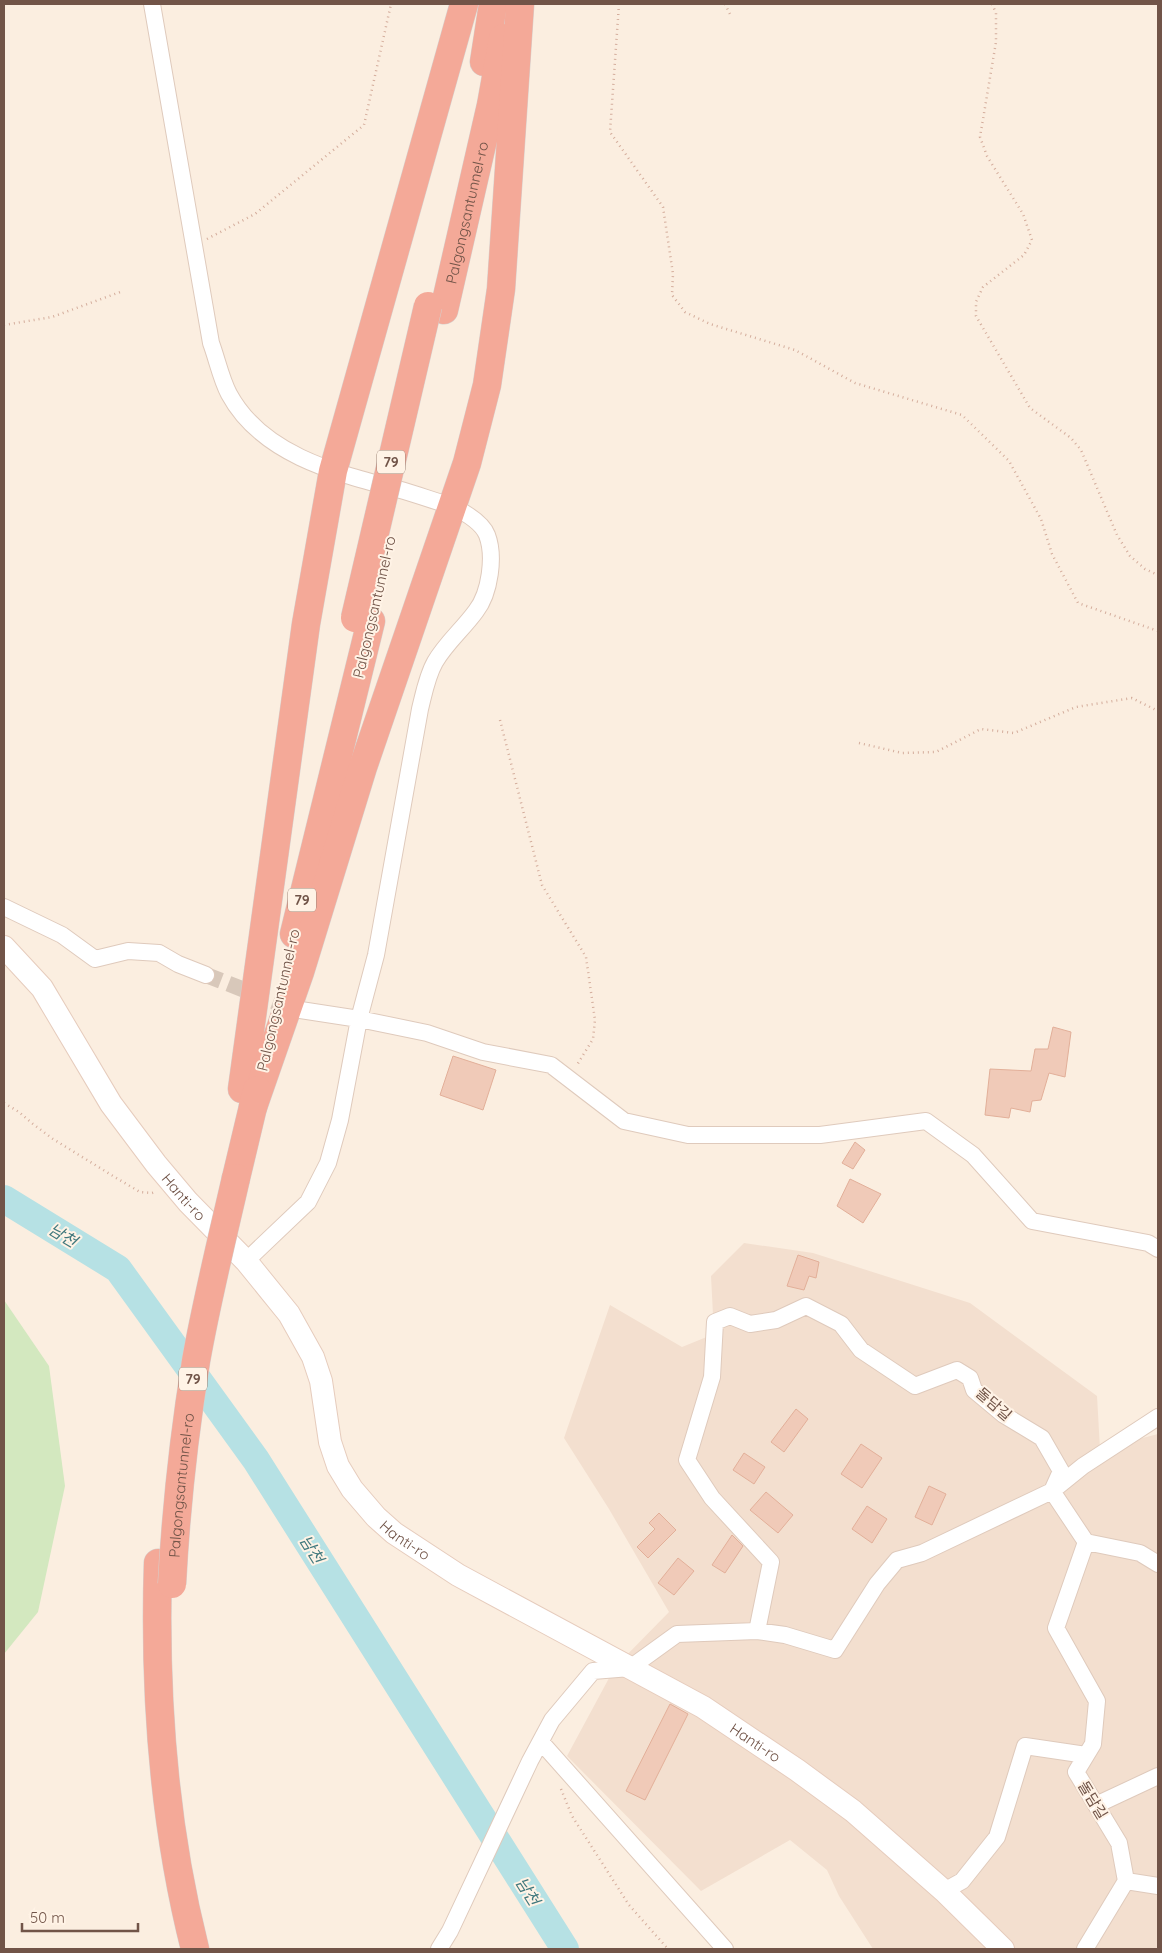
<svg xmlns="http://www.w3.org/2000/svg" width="1162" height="1953" viewBox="0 0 1162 1953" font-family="Quicksand,'Noto Sans KR',sans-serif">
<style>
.residential{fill:#f3dfcf}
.green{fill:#d3e8bf}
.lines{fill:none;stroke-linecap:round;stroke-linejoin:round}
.river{stroke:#b6e1e4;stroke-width:28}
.building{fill:#f0cab8;stroke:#e2af99}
.street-tunnel{stroke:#d8c8ba;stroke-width:16;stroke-dasharray:16 8;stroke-linecap:butt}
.street-casing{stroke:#dfcabc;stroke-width:18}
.secondary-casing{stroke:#e6ccbd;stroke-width:24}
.highway-casing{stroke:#d7cfcc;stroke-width:29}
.path{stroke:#d4ad9c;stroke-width:2.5;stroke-dasharray:1 4;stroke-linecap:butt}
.street{stroke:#fff;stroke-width:16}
.secondary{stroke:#fff;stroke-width:22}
.highway{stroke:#f4a998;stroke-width:28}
.highway-bridge-casing{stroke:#d7cfcc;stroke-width:29;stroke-linecap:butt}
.highway-bridge{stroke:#f4a998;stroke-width:28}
.labels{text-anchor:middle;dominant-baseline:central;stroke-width:4;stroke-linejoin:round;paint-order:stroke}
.shield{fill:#fff3e6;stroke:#9c8477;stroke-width:1}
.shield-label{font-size:14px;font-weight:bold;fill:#715448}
.street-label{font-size:15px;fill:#715448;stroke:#fff3e6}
.water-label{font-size:16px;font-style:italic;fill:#40787d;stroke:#fff3e6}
</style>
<rect width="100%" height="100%" fill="#fbeee0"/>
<!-- residential -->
<path class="residential" d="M744,1243L813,1253L970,1303L1097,1396L1100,1449L1158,1434V1949H873L839,1896L827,1870L790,1840L701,1891L567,1756L615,1667L669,1612L609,1509L564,1438L610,1305L682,1347L714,1334L711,1276Z"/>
<!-- green -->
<path class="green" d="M4,1300L49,1366L65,1486L38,1612L4,1654Z"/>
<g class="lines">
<!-- river -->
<path class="river" d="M4,1199L118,1269L256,1460L565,1949"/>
</g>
<!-- building -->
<path class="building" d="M1053,1027L1071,1032L1065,1077L1049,1073L1041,1100L1032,1101L1030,1112L1011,1108L1009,1118L985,1115L990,1069L1031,1071L1035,1049H1048Z
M453,1056L496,1070L483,1110L440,1095Z
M855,1142L865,1150L853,1169L842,1163Z
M850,1179L881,1194L863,1223L837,1206Z
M798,1255L819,1262L816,1278L809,1276L804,1290L787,1286Z
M796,1409L808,1419L784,1452L771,1442Z
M861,1444L882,1458L862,1488L841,1474Z
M744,1453L765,1467L754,1484L733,1470Z
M929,1486L946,1494L932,1525L915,1517Z
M766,1492L793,1515L778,1533L750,1510Z
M867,1506L887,1519L872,1543L852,1529Z
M659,1513L676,1530L648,1558L637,1547L655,1529L649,1523Z
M732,1535L743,1546L725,1573L712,1565Z
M678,1558L694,1571L674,1595L658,1583Z
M670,1704L688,1714L645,1800L626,1791Z"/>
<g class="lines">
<!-- street-tunnel -->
<path class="street-tunnel" d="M206,975L294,1009"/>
<defs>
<path id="street" d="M152,4L211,343C217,359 221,379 229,394C262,455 336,473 397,489C416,494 434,501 452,506C464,512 482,522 487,535C495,556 490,593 476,611C463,629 446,643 435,662C427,676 424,693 420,709L376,955L359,1019L340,1120L328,1163L308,1202L246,1261
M4,907L62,935L95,959L128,951L159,953L178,964L206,975
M294,1009L359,1019L427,1033L483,1052L551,1065L624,1121L688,1135H820L926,1121L973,1155L1032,1221L1148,1243L1158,1249
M1086,1542L1140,1553L1158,1564
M757,1631L771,1562L712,1498L687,1460L712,1377L715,1322L730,1316L750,1324L776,1320L806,1306L841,1324L861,1350L915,1386L957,1370L970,1378L974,1390L1004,1415L1042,1438L1061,1471L1052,1491L1086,1542L1056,1628L1097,1701L1093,1744L1076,1772L1119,1843L1126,1881L1158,1886
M541,1742L725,1949
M1096,1805L1158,1776
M944,1891L962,1881L997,1837L1025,1746L1086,1755
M439,1949L450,1931L530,1761L552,1720L593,1671L630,1668L677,1634L757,1631L785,1635L835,1650L877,1584L897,1560L922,1553L1052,1491L1083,1466L1158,1417
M1085,1949L1126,1881"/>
<g id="secondary">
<path id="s1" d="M4,947L42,988L111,1104L156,1164L188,1202L246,1261L289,1314L313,1357L321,1381L330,1442L338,1466L352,1489L376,1517L394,1533L458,1575L703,1707L797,1770L853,1811L944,1891L1003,1949"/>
</g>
<g id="highway">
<path d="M484,62L493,4"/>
<path id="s2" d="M444,310L491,105L503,38"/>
<path d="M294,934L371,621"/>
<path d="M242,1089L306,624L333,471L464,4"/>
<path d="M253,1107L300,972L363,767L467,463L487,385L501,289L520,4"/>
<path d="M236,1178L257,1090"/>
<path d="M158,1563C154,1692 163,1823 195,1949"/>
</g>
</defs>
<!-- street casing -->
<use href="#street" class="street-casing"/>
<!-- secondary casing -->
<use href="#secondary" class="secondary-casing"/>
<!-- highway casing -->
<use href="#highway" class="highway-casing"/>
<!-- path -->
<path class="path" d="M619,4L610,132L663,207L673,274L672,295L685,312L710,324L795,350L855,383L962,415L1009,461L1041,519L1052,554L1078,603L1158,631
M725,4L731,16
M992,4L996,13V42L980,137L987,156L1023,214L1032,240L1024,255L983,287L976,302V316L1030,408L1071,438L1081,450L1117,535L1130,556L1145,569L1158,575
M207,239L255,214L364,125L391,4
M4,325L52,317L123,291
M500,720L542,885L586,957L595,1020L593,1039L577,1065
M859,743L902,753L936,752L981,729L1014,733L1076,707L1132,698L1158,711
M4,1103L19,1112L33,1124L53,1139L113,1176L140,1192L152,1193L155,1192
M561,1789L572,1816L629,1905L668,1949"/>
<!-- street -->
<use href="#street" class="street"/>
<!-- secondary -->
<use href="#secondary" class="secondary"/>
<!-- highway -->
<use href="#highway" class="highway"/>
<defs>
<g id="highway-bridge">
<path d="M355,618L428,306"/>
<path id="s3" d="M172,1584C176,1508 184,1435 196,1361C207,1299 222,1239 236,1178"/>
</g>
</defs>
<!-- highway-bridge casing -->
<use href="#highway-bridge" class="highway-bridge-casing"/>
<!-- highway-bridge -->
<use href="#highway-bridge" class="highway-bridge"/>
</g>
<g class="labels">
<!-- shield labels -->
<g class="shield">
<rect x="377" y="450.5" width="28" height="23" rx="4"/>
<rect x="288" y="888.5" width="28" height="23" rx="4"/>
<rect x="179" y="1367.5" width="28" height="23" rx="4"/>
</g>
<g class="shield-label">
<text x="391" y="462">79</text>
<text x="302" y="900">79</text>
<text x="193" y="1379">79</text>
</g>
<!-- street labels -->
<g class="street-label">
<text stroke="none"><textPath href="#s2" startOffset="100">Palgongsantunnel-ro</textPath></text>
<text transform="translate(374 607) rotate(-77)">Palgongsantunnel-ro</text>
<text transform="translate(278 1000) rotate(-77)">Palgongsantunnel-ro</text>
<text stroke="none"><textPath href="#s1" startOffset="309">Hanti-ro</textPath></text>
<text transform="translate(994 1404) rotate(41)">돌담길</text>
<text stroke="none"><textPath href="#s3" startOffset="99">Palgongsantunnel-ro</textPath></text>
<text stroke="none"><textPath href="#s1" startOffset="729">Hanti-ro</textPath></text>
<text stroke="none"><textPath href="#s1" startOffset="1134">Hanti-ro</textPath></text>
<text transform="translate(1093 1800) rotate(59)">돌담길</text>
</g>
<!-- water labels -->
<g class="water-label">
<text transform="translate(63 1235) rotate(31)">남천</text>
<text transform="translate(312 1549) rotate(58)">남천</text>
<text transform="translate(528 1891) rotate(58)">남천</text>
</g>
</g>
<!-- border -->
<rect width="1162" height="1953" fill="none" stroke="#715448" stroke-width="10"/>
<!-- scale -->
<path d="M22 1923v8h116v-8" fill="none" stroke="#715448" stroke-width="2.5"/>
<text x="30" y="1923" font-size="15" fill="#715448" stroke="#fff3e6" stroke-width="4" paint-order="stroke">50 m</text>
</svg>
